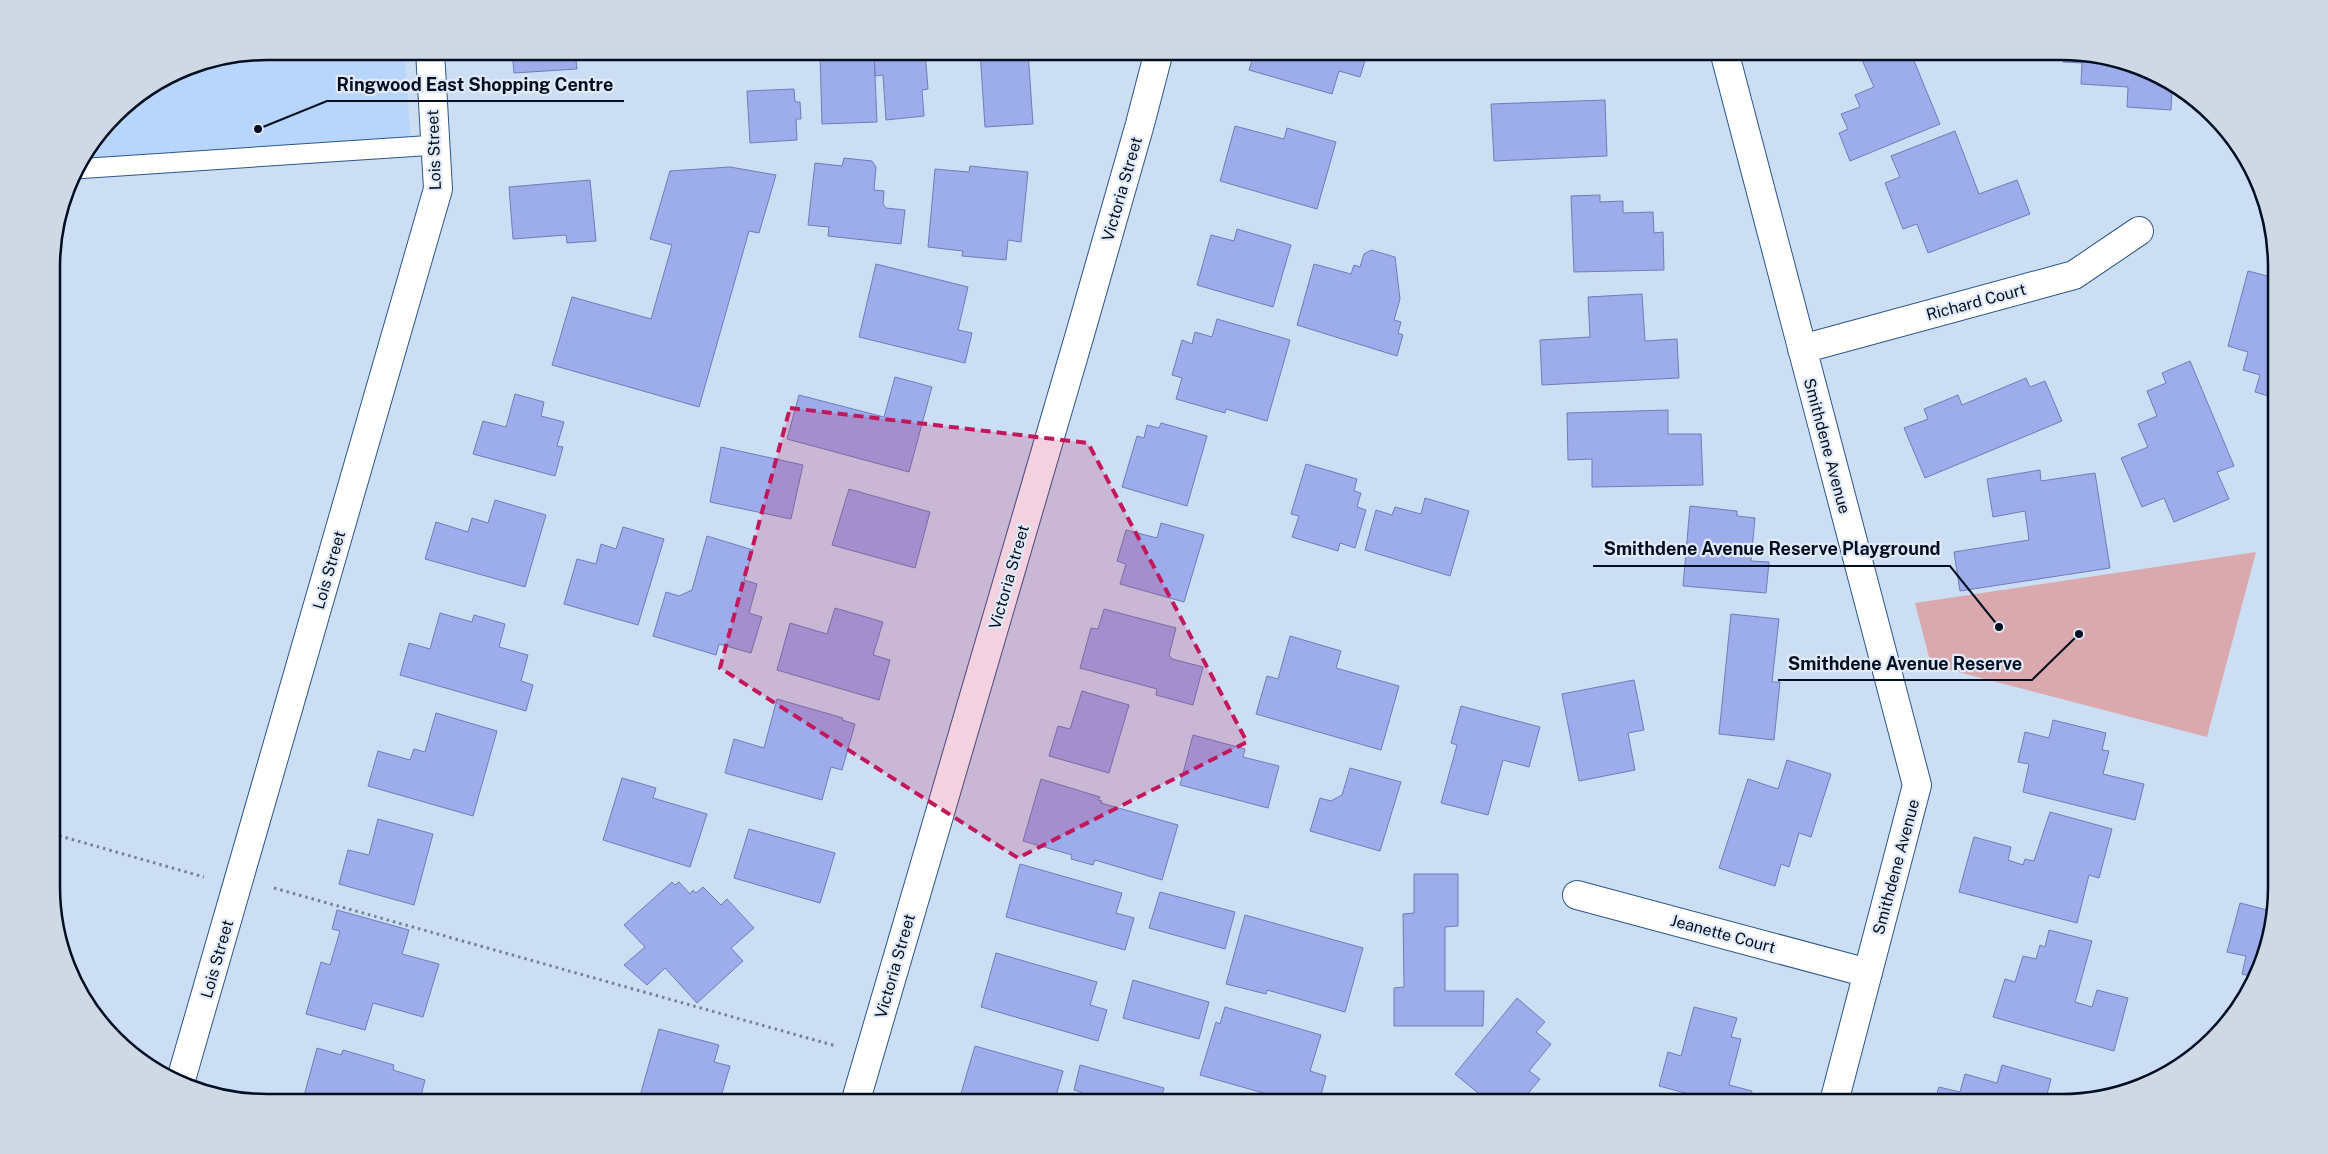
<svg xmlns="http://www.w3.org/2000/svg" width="2328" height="1154" viewBox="0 0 2328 1154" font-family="'Public Sans',sans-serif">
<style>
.built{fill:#b8d6fb}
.green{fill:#d9a9ad}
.building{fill:#9dacea;stroke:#6f7db7}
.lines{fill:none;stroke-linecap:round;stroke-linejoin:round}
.lane-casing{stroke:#2d5686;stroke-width:21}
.street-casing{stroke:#2d5686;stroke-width:30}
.path{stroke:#728297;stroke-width:3;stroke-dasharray:2.5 4;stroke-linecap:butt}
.lane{stroke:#fff;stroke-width:19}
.street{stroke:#fff;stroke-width:28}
.marked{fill:#c2185b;fill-opacity:0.2;stroke:#c2185b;stroke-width:4;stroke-dasharray:10 6;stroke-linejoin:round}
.labels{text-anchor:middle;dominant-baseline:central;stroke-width:4.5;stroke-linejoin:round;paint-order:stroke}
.street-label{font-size:16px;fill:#020f22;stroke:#e1eaf6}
.rim{fill:none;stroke:#020f22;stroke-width:2.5}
.leader{fill:none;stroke:#020f22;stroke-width:2}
.callout-dot{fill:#020f22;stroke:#e1eaf6;stroke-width:2}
.callout-label{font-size:18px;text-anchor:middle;font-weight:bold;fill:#020f22;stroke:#e1eaf6;stroke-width:4.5;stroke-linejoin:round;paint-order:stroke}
</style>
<rect width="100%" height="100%" fill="#ccdef4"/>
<!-- built -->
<path class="built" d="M267,51H404L412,154L73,172L124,105L185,68Z"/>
<!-- green -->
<path class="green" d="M2256,552L2207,737L1931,665L1915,603Z"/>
<!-- building -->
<path class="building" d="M267,51H312V52L242,56Z
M512,51H575L577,69L514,73Z
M715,51H793L794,54L715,59Z
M835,51H874L877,122L822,124L820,55L835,54Z
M874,51H925L928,89L922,90L924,116L886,120L883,75L875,76Z
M980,51H1028L1033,124L985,127Z
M1255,51H1368L1360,77L1339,71L1332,94L1249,70Z
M1858,51H1910L1940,124L1850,161L1839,133L1848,129L1841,114L1860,107L1855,95L1874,87Z
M2064,52L2156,73L2172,87L2171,110L2127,107L2128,87L2081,84L2082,63L2063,62Z
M794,89L795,102H800L801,119H796L797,140L750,143L747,91Z
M1605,100L1607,156L1494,161L1491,104Z
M1235,126L1284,139L1287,128L1336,142L1317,209L1220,181Z
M1955,131L1979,194L2017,180L2030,214L1928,253L1917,224L1903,229L1885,183L1900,177L1891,156Z
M844,158L872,161L876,167L874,190L884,191L883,204L886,208L905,210L901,244L828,236L829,227L808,225L815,163L842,166Z
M970,166L1028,172L1021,242L1008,240L1006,260L962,256L963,251L928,247L935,169L969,172Z
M730,167L776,175L759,233L749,231L699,407L552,365L572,297L651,319L672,245L650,239L670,171Z
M590,180L596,241L567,243L566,235L513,239L509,187Z
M1600,195V202L1623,201V213L1653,212L1654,233L1663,232L1664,270L1574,272L1571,196Z
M1237,229L1291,245L1273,307L1197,285L1211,235L1234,241Z
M1371,250L1395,257L1400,299L1394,320L1401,322L1398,333L1403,335L1397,356L1297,325L1314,264L1351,274L1354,265L1360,267L1364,254Z
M876,264L968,287L958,330L972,333L965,363L859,337Z
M2248,271L2275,278V398L2255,392L2260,375L2243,370L2248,352L2228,346Z
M1642,294L1645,341L1677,339L1679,378L1542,385L1540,340L1590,337L1588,297Z
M1217,319L1290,340L1267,421L1226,409L1225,413L1176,399L1182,378L1172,375L1182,340L1192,344L1195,332L1212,337Z
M2190,361L2234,466L2217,472L2229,499L2174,522L2164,498L2142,507L2121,458L2148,447L2138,424L2157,416L2147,391L2166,383L2162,373Z
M895,377L932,387L909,472L787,439L799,395L884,417Z
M2026,378L2030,387L2045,381L2062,421L1925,478L1904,428L1928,419L1924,409L1958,395L1962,405Z
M515,394L544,402L541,416L564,422L557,446L563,447L555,476L473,454L483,421L506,427Z
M1668,410V434H1701L1703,485L1592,487V459L1568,460L1567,413Z
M1161,423L1207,436L1187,506L1122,487L1137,436L1144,438L1147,425L1159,428Z
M721,447L803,465L791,519L710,502Z
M1306,464L1357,479L1354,491L1361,493L1357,507L1366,510L1355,548L1340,543L1338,551L1292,537L1299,516L1291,514Z
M2040,470L2041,481L2095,473L2110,568L1960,591L1954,552L2029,540L2025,511L1993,517L1987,479Z
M849,489L930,512L915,568L832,545Z
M1425,498L1469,511L1450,576L1365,550L1376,510L1392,515L1395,507L1421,514Z
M495,500L546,515L525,587L425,559L436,522L468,532L472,518L488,523Z
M1690,506L1737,511V516L1755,518L1751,561L1769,562L1766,593L1683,586Z
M1161,523L1204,535L1184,602L1120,584L1126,564L1117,561L1126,530L1157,538Z
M623,527L664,539L638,625L564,604L577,559L596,564L601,544L616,549Z
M707,536L753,550L744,580L757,584L749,613L762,617L751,653L719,644L716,655L653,636L666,592L679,596L692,590Z
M835,608L883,622L873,655L890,660L879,700L777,670L790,623L827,634Z
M1104,609L1176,628L1169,655L1172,659L1203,667L1193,705L1156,695L1157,689L1080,668L1091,628L1098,629Z
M440,613L472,622L474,615L505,624L499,647L528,655L521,681L533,685L526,711L400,675L409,643L430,649Z
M1731,614L1779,619L1772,682H1780L1774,740L1719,734Z
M1290,636L1341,651L1336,668L1399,686L1381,750L1256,714L1267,676L1278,679Z
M1634,680L1644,730L1628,733L1635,770L1579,781L1562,694Z
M1082,691L1129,705L1109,773L1049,756L1058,726L1070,729Z
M777,699L843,718L842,720L855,724L842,770L831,767L822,800L725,773L734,739L764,748Z
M1461,706L1540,727L1529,767L1503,760L1488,815L1441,803L1457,745L1451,743Z
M436,713L497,731L473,816L368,786L378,751L410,760L414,749L425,752Z
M2053,720L2106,733L2102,750L2109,751L2103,774L2144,784L2135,820L2023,792L2029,764L2018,762L2025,732L2049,738Z
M1193,735L1245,749L1243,757L1279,766L1268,808L1180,785Z
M1787,760L1831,774L1811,837L1799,833L1789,867L1781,864L1775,886L1719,868L1748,779L1778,789Z
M1350,768L1401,782L1380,851L1310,831L1320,798L1331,801L1342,795Z
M622,778L656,788L653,798L707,814L690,867L603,840Z
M1041,779L1100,797L1098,800L1102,801L1101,803L1178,825L1162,880L1095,860L1093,865L1071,859L1072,855L1023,841Z
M2050,812L2112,829L2099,878L2089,875L2077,923L1959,892L1974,837L2011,847L2008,860L2023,865L2025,859L2034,861Z
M378,819L433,834L414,905L339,884L348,850L369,855Z
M749,829L835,853L820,903L734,878Z
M1020,864L1122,893L1116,913L1134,918L1125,950L1006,917Z
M1414,874H1458V926L1445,927V991H1484L1483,1026H1394V988L1404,987L1403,914L1414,913Z
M672,882L675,885L679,882L690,894L693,890L696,893L703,887L721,905L727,899L754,928L731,948L743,961L697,1003L665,968L647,985L624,965L645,947L624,925Z
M1160,892L1235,912L1225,949L1149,928Z
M2240,903L2271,911L2256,978L2242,974L2246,956L2227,952Z
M337,910L409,930L402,954L439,964L423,1017L373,1003L365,1030L306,1014L321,962L330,965L340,931L332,929Z
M1245,915L1363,948L1345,1012L1267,990L1266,994L1226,984Z
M2049,930L2092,941L2075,1002L2092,1007L2097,990L2128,998L2114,1051L1993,1017L2005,979L2015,982L2023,956L2036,959L2040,945L2045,947Z
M996,953L1097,982L1090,1005L1107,1010L1098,1041L981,1007Z
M1133,980L1209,1002L1199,1039L1123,1018Z
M1517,998L1545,1022L1536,1032L1551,1044L1529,1071L1540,1079L1521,1102H1478L1483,1097L1455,1074Z
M1225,1007L1321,1035L1310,1071L1326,1076L1319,1102H1295L1200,1075L1216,1022L1220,1024Z
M1694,1007L1737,1018L1731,1037L1741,1039L1729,1085L1752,1091L1749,1102H1699L1700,1097L1659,1086L1668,1052L1681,1056Z
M659,1029L719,1045L714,1062L730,1066L719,1103H638Z
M975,1046L1063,1071L1054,1103H978L960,1097Z
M317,1048L341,1055L343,1050L394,1065L393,1070L425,1080L419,1103H302Z
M1080,1065L1164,1088L1160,1103H1078L1081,1092L1074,1090Z
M2002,1065L2051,1079L2045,1102H1934L1939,1087L1960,1092L1965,1074L1997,1083Z"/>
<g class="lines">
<defs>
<path id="lane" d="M75,169L436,145"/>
<path id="street" d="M1724,51L1917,785L1834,1102
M1802,349L2074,275L2139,231
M1577,895L1868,973
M180,1083L438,189L430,51
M855,1103L1080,334L1140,124L1159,51"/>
</defs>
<!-- lane casing -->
<use href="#lane" class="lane-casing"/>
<!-- street casing -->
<use href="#street" class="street-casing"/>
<!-- path -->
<path class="path" d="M53,834L204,877
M274,888L836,1046"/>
<!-- lane -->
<use href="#lane" class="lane"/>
<!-- street -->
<use href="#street" class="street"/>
</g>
<!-- marked area -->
<path class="marked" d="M790,408L1088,443L1247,742L1018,858L720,668Z"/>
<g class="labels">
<!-- street labels -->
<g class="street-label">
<text transform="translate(434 150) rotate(-92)">Lois Street</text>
<text transform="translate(1122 189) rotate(-74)">Victoria Street</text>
<text transform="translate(1976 302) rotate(-15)">Richard Court</text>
<text transform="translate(1827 446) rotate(75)">Smithdene Avenue</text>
<text transform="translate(329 570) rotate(-74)">Lois Street</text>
<text transform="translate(1009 577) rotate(-74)">Victoria Street</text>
<text transform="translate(1896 867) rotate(-75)">Smithdene Avenue</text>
<text transform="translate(1723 934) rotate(15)">Jeanette Court</text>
<text transform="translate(217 959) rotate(-74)">Lois Street</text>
<text transform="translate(895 966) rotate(-74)">Victoria Street</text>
</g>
</g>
<!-- crop -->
<path d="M0 0H2328V1154H0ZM267 60H2061A207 207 0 0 1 2268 267V887A207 207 0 0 1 2061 1094H267A207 207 0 0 1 60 887V267A207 207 0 0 1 267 60Z" fill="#cfd8e5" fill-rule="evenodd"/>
<path class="rim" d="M267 60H2061A207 207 0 0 1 2268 267V887A207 207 0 0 1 2061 1094H267A207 207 0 0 1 60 887V267A207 207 0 0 1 267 60Z"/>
<!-- callouts -->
<path class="leader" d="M258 129L327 101H624M1999 627L1950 566H1593M2079 634L2032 680H1778"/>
<g class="callout-dot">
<circle cx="258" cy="129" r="5"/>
<circle cx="1999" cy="627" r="5"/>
<circle cx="2079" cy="634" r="5"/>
</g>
<g class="callout-label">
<text x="475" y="91">Ringwood East Shopping Centre</text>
<text x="1772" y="555">Smithdene Avenue Reserve Playground</text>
<text x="1905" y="670">Smithdene Avenue Reserve</text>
</g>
</svg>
